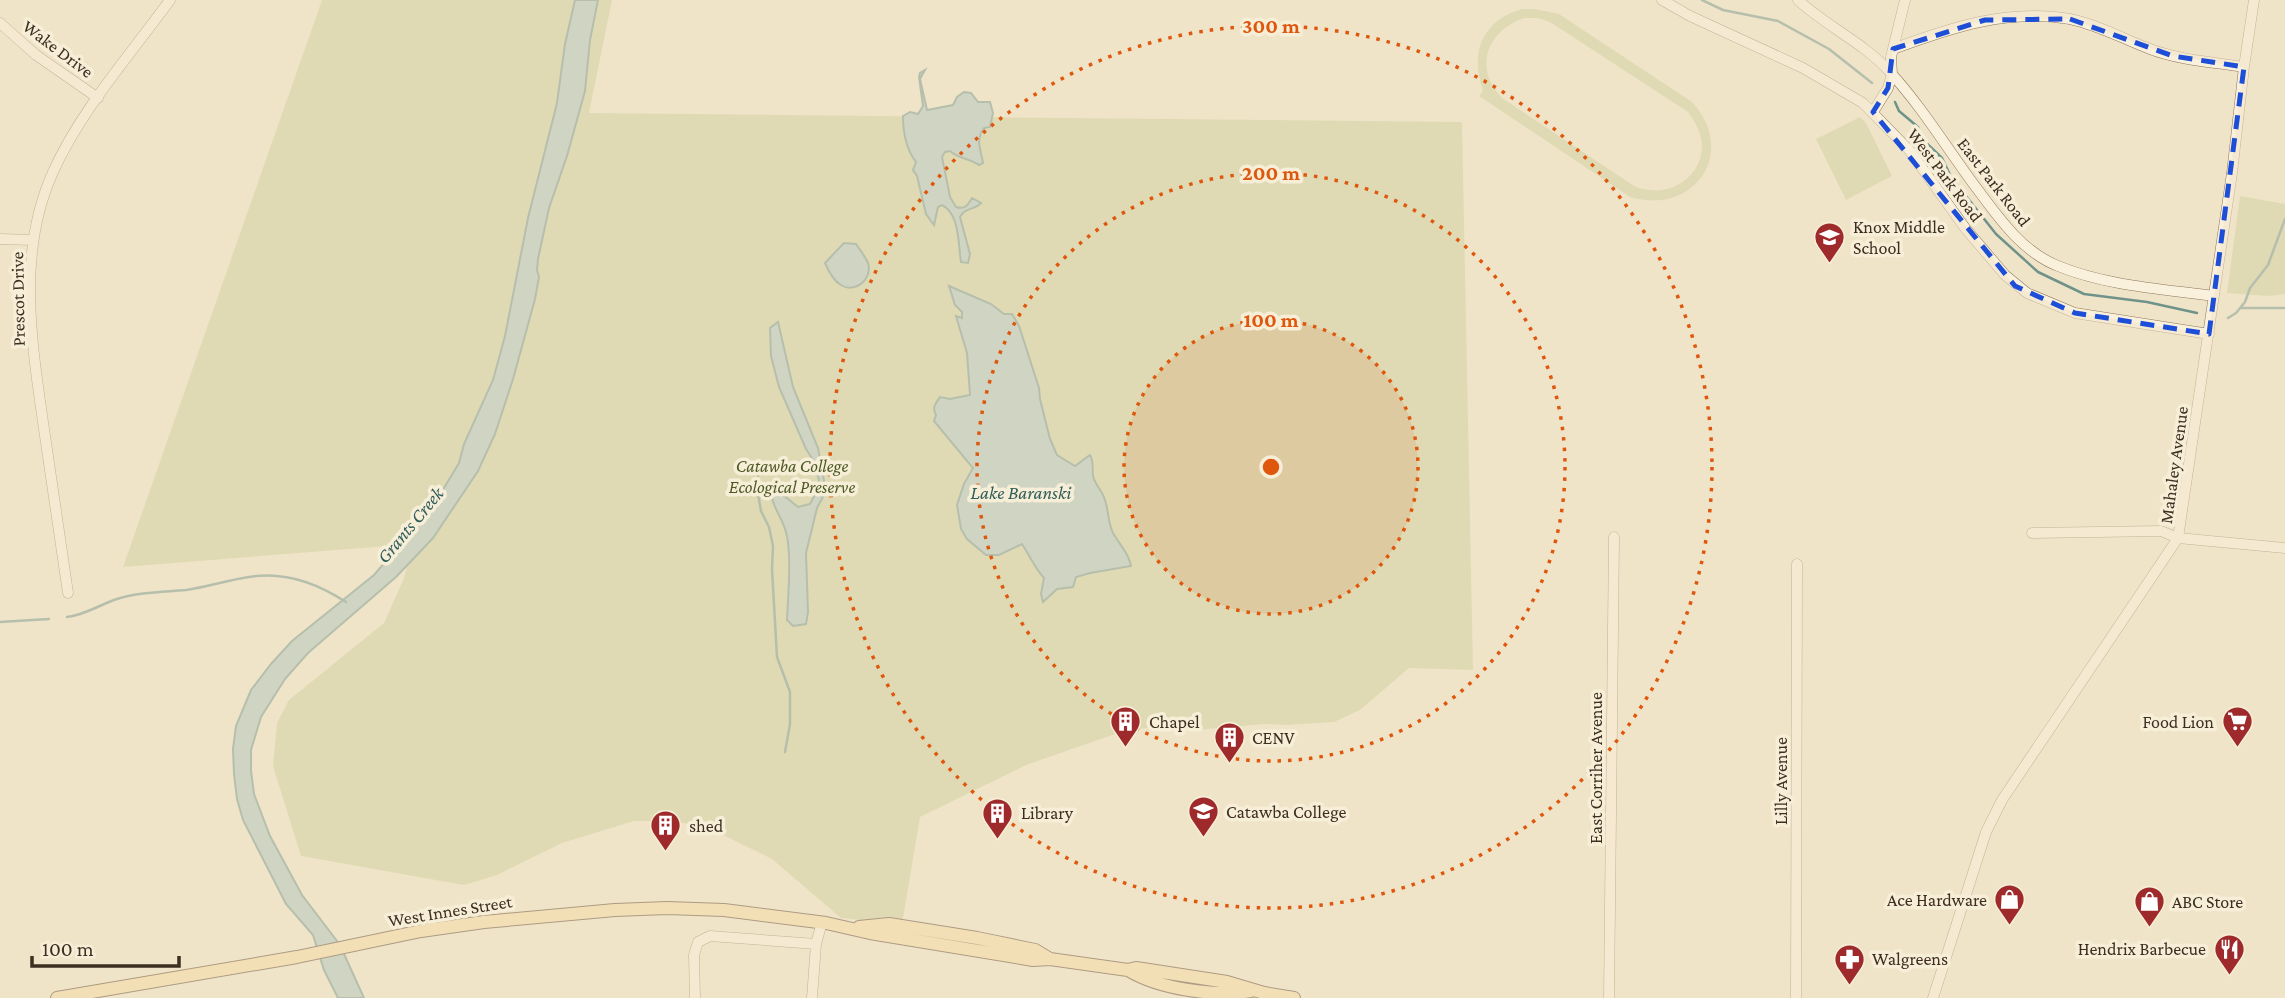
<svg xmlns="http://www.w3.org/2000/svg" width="2285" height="998" viewBox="0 0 2285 998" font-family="'Crimson Pro',serif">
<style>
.green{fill:#c9cf9b;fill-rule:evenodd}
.water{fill:#a9c4bc;stroke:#6f938a;stroke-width:2}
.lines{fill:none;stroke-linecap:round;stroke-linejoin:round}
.stream{stroke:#6f938a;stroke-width:2.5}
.minor-casing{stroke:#8d765c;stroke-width:11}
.major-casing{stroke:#5b4430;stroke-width:14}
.minor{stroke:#faf1dc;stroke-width:10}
.major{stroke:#f3d9a0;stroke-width:12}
.marked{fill:none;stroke:#1d4ed8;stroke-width:5;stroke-dasharray:14 9;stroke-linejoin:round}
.ring{fill:none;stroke:#df570d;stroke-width:3.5;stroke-dasharray:3.5 7}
.labels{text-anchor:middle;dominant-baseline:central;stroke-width:7;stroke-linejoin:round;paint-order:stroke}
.street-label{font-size:18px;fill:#3d2e20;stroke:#f7eed8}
.poi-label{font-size:18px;fill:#3d2e20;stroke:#f7eed8;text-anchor:start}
.park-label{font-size:18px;font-style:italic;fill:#4d5a26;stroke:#f7eed8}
.water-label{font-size:19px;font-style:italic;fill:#2f5d5a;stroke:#f7eed8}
.centre{fill:#df570d;stroke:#f7eed8;stroke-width:3.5}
.ring-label{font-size:21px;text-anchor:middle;font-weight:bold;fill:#df570d;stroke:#f7eed8;stroke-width:7;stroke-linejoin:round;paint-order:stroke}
</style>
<rect width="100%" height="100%" fill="#f0e4c8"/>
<!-- green -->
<path class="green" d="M322,0H612L589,113L1462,122L1473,670L1409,668L1360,710L1334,722L1287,725L1264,724L1197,730L1146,728L1121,732L1026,765L920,817L902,924L841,918L772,859L711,829L675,821H634L562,843L497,875L464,885L301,856L273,766L277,723L289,700L384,623L404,578L413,544L123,567Z
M1522,9H1535L1559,14L1692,102C1738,152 1695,216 1630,197L1479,96L1483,91C1470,53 1481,21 1522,9ZM1524,18H1538L1550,22L1688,112C1695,122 1702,133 1702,147C1700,182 1664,199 1634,186L1502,98C1473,68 1487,31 1524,18Z
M1860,117L1866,123L1892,176L1846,200L1816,139Z
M2240,196L2285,204V294L2269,296L2227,293Z"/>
<!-- water -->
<path class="water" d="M575,0H598L590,40L585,91L567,156L549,208L538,259L537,270L539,277L535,299L513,379L495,434L478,471L433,538L396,577L308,653L285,679L261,717L251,750V771L254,794L270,836L302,895L340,945L364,998H338L324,970L313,935L286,904L243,820L237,799L234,774L233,749L236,726L251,690L271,664L292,641L374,575L432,508L459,463L464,444L493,380L505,336L528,218L557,103L565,44Z
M925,70L920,79L927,110L953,105L957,97L964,92L971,93L978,102H990L993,113L990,127L984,128C975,140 981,150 983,163L979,165C969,158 959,159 950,151L945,152L942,157L950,197L956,207C965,210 968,205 972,198L981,203C975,210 965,207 960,217L970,254L968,263L961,262C958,244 960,214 942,205L938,207L934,225L926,214L917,176L913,170L916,162C906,149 903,132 903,116L910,112L918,114L923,106L919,77L920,73Z
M844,243L856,244C860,250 865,256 868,263C873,279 855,294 841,285C834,281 828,270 825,263Z
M949,286L991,304L1004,314H1012L1019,326L1039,388L1040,399L1050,439L1057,455L1075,466L1090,455C1094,462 1092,468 1093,476C1094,482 1100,489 1103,495C1109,507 1107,521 1113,533C1119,544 1129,553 1131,566L1090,573L1076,577L1073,587L1057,589L1043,602L1041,594L1044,578C1034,567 1030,556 1022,544L999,555H986L967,539L961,529L957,505L964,484L973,468L934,421L936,415C932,408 935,404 940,397L950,399L970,395L967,353L956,316L962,318V312L955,305Z
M778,322L793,387L818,448L826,491L817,508L806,553L808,612L806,624L793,626L787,620C788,597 792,553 786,532C782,516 768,502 772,486L798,507L810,504L820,485L815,463L806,449L779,387L771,356L770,328Z"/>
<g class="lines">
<!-- stream -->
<path class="stream" d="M1702,0L1723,10L1778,21L1829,49L1872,83
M1895,102L1899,111L1918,127L1920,137L1942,158L1951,177L1996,234L2038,272L2084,294L2147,302L2197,313
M2241,308H2285
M2228,318L2236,313L2245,302L2250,288L2268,265L2285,219
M758,471L757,488L761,511L769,527L773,546L772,569L777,657L790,692V724L785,752
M67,617C85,615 99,605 117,599C139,592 163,592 186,590C207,587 228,580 249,577C283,571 317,583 346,602
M0,622L49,619"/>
<defs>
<path id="minor" d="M1662,0L1690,16L1803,68L1863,103L1910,151L1965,228L2005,275L2027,293L2075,313L2209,334
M1798,0C1826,26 1864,43 1890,72C1921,106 1945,145 1972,182C1996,214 2020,251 2058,266C2107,286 2163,289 2214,296
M0,23L36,55L98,98
M1893,49C1950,28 2008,8 2070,19C2099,25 2123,39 2150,49C2179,60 2212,62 2244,67
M1873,112L1888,88L1892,74L1891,57L1905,0
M0,239L33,240
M2032,533L2161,531L2178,538L2285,548
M68,593C60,539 52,484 44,429C32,344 16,254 53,172C81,110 130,55 170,0
M695,998L694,955L698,942L710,936L816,944
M812,998L816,944L822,922
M1609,998L1614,537
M1796,998L1797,564
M1933,998L1986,832L2002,800L2178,538L2232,173L2244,67L2254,0"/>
<path id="major" d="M859,927L889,924L977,938L1035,950L1050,959
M1128,970C1159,989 1215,997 1251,991
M57,998L297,957L421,931L484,922L615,910L667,908L724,910L826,923L870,933L1033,960L1050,959L1128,970L1136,968L1227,982L1264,993L1294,998"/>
</defs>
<!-- minor casing -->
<use href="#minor" class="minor-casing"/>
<!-- major casing -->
<use href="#major" class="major-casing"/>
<!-- minor -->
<use href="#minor" class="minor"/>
<!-- major -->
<use href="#major" class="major"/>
</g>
<!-- marked area -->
<path d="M0 0H2285V998H0ZM2070,19L2173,56L2244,67L2209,334L2075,313L2015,286L1873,112L1888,88L1893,49L1985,20Z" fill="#f0e4c8" fill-opacity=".55" fill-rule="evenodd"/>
<path class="marked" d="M2070,19L2173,56L2244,67L2209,334L2075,313L2015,286L1873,112L1888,88L1893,49L1985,20Z"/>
<!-- distance rings -->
<circle cx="1271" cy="467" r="147" fill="#df570d" fill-opacity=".12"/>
<g class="ring">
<circle cx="1271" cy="467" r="147"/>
<circle cx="1271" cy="467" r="294"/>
<circle cx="1271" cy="467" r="441"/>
</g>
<!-- icons -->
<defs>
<symbol id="school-pin" viewBox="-11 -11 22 30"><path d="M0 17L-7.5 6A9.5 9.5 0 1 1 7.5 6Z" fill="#9e2a2b" stroke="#f7eed8"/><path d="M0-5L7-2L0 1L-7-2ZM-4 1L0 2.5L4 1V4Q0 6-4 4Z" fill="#fff"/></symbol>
<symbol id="building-pin" viewBox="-11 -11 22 30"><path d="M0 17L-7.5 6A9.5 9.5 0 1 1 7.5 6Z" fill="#9e2a2b" stroke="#f7eed8"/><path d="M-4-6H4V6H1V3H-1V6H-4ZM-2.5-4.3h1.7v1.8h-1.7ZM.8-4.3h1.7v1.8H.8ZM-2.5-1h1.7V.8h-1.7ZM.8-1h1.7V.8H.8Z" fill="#fff"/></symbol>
<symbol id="supermarket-pin" viewBox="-11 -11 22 30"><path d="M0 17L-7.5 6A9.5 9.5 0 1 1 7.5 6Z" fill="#9e2a2b" stroke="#f7eed8"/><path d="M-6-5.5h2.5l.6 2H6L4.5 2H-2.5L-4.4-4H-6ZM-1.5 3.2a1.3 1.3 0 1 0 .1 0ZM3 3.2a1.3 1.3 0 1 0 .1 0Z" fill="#fff"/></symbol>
<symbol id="university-pin" viewBox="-11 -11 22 30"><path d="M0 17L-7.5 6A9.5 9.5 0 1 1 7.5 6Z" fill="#9e2a2b" stroke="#f7eed8"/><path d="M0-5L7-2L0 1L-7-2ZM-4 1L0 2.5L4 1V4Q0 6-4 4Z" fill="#fff"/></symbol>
<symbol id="shop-pin" viewBox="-11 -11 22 30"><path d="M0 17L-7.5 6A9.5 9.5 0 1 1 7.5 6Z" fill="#9e2a2b" stroke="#f7eed8"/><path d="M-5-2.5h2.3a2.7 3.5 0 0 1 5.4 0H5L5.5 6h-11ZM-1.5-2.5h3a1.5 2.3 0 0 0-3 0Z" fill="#fff"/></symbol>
<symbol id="restaurant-pin" viewBox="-11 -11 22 30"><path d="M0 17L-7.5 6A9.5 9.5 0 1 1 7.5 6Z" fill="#9e2a2b" stroke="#f7eed8"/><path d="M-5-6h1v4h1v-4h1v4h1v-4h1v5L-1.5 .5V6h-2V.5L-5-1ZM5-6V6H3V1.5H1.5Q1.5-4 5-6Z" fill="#fff"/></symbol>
<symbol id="pharmacy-pin" viewBox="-11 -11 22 30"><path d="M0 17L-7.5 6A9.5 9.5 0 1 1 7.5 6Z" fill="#9e2a2b" stroke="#f7eed8"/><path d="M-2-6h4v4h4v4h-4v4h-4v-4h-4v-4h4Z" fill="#fff"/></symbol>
</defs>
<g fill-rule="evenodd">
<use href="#school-pin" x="1812" y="220" width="35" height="47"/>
<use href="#building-pin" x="1108" y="704" width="35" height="47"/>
<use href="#supermarket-pin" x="2220" y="704" width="35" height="47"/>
<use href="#building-pin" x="1212" y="720" width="35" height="47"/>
<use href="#university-pin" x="1186" y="794" width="35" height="47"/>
<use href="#building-pin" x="980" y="796" width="35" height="47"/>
<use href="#building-pin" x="648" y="808" width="35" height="47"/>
<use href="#shop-pin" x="1992" y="882" width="35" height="47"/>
<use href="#shop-pin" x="2132" y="884" width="35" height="47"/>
<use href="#restaurant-pin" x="2212" y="932" width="35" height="47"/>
<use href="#pharmacy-pin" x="1832" y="942" width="35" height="47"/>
</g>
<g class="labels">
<!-- street labels -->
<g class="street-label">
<text transform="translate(58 49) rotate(37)">Wake Drive</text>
<text transform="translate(1945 175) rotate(53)">West Park Road</text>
<text transform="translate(1994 182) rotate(52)">East Park Road</text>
<text transform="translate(18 299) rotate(-91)">Prescot Drive</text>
<text transform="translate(2174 465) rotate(-82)">Mahaley Avenue</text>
<text transform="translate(1596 768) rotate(-90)">East Corriher Avenue</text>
<text transform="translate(1781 781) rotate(-90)">Lilly Avenue</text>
<text transform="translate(450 911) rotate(-9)">West Innes Street</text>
</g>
<!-- poi labels -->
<g class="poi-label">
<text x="1853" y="227">Knox Middle<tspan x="1853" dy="21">School</tspan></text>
<text x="1149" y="722">Chapel</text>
<text x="2214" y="722" text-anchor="end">Food Lion</text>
<text x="1252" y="738">CENV</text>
<text x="1226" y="812">Catawba College</text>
<text x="1021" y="813">Library</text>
<text x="689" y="826">shed</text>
<text x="1987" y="900" text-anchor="end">Ace Hardware</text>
<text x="2172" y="902">ABC Store</text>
<text x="2206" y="949" text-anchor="end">Hendrix Barbecue</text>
<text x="1872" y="959">Walgreens</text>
</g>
<!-- park labels -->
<g class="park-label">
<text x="792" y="466">Catawba College<tspan x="792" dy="21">Ecological Preserve</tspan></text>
</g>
<!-- water labels -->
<g class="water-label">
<text x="1021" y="492">Lake Baranski</text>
<text transform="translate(410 525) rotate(-50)">Grants Creek</text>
</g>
</g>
<circle cx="1271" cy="467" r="10" class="centre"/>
<g class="ring-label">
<text x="1271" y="33">300 m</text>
<text x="1271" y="180">200 m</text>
<text x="1271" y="327">100 m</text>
</g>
<!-- scale -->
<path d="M32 956v10h147v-10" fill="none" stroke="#3d2e20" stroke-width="3.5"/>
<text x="42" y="956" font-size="21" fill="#3d2e20" stroke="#f7eed8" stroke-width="5" paint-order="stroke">100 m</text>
</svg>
